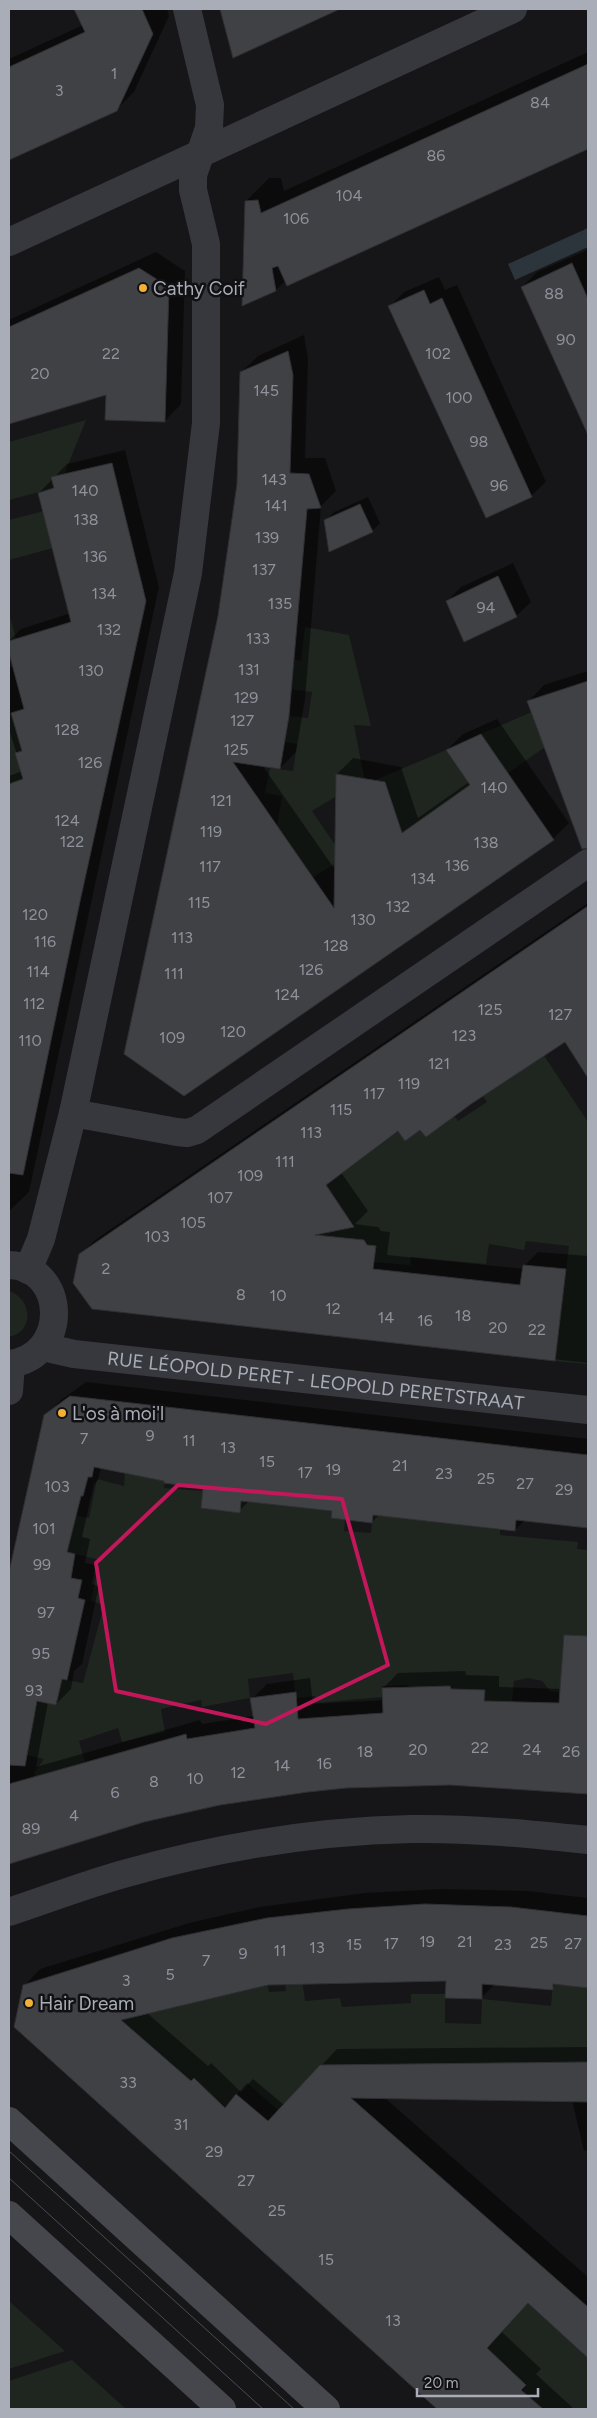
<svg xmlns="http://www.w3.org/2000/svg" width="597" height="2418" viewBox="0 0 597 2418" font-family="Figtree,sans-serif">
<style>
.green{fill:#1e261f}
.water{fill:#2c353c}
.shadow{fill:#0007}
.building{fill:#404145;stroke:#303034}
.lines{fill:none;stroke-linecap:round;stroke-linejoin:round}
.street{stroke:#37383d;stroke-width:28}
.secondary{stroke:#45474d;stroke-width:28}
.tram{stroke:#4a4c52;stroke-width:1}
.marked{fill:none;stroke:#c2185b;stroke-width:4;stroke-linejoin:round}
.poi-dot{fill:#f2b134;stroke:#111113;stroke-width:2}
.labels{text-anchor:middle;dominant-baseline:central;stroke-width:5;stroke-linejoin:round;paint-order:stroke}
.number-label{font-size:16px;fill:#8e929b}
.poi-label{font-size:19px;fill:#a8adb8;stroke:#111113;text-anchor:start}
.street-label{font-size:19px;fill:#a8adb8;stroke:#111113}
</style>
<rect width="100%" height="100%" fill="#161618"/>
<!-- green -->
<path class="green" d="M86,420L64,475L54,488L9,500V442Z
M44,511L53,548L9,560V520Z
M9,613L16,639L9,641Z
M305,627L349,635L371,726L354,725L365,782L355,777L336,775L335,797L312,811L344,858L312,878L282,832L261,846L277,827L282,796L265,793L270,768L293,771L297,744L284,742L289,716L308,718L312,692L289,689L292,659L301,661Z
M550,704L568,731L508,773L481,734Z
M11,713L22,751L15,753L23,779L9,784V714Z
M446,750L480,800L439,807L410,827L423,847L414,853L371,782Z
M541,1051L588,1122V1364L555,1361L569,1246L526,1241L524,1250L489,1244L486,1264L411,1257L410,1265L374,1262L376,1247L306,1239L346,1216L326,1185L399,1131L405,1140L420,1130L426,1137L454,1116L458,1121L487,1102L481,1093Z
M9,1291C32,1298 35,1332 9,1337Z
M166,1467L164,1488L203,1491L201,1508L240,1512L241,1501L332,1511L331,1518L345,1520L344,1531L371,1533L373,1514L500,1530V1535L578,1542L577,1549L588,1550V1695L550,1691L542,1681L528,1678L514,1681L512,1702L484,1701L485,1691L451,1689L450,1686L409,1687L408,1685L382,1686V1697L315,1703V1696L296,1698L293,1673L248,1679L250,1698L202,1707L201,1700L161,1709L165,1732L122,1742L118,1728L79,1741L85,1762L57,1771L40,1791L34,1773L44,1759L27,1755L38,1701L56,1705L62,1679L83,1683L104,1605L91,1601L100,1560L64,1551L72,1515L89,1518L97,1479L124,1486L125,1473Z
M302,1979L305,2001L340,1998L342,2007L411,2003V1994H445V2023L481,2024L482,1999L551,2006L553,1984L588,1988V2064L320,2065L298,2089L328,2124L258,2133L278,2110L247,2083L225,2108L194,2078L186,2087L175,2066L159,2053L117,2026L113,2012L173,2008L267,1981L269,1992L286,1991L285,1981Z
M9,2301L65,2351L9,2369Z
M527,2302L588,2358V2409H538L540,2407L521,2390L526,2385L505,2365L481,2355Z
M72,2360L126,2409H9V2381Z"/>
<!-- water -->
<path class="water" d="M588,228V247L515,280L508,264Z"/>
<!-- shadow -->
<path class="shadow" d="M118,9H167L169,16L134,92L116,110L9,159V59Z
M222,9H336L234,56Z
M588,52V147L288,284L286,280L276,290L246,201L269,178H281L284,191Z
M587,250L588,399L576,404L522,287L537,272Z
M156,252L185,271L181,404L165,421L107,393L9,422V320Z
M439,277L445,290L457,285L546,482L531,496L389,307L404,292Z
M304,335L308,359L305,458H325L336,491L321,506L305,699L296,752L280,768L262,765L336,871L337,774L353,758L401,767L418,818L469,782L447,750L463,734L497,719L569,823L553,839L184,1094L219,617L239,484L241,372L258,356Z
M125,450L159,587L29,1192L9,1211V776L22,771L9,729V668L14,666L9,641L21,629L71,613L39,493L67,464Z
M368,497L380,523L372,531L326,520L334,512Z
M513,563L531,602L516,616L447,601L461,587Z
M588,671V815L574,824L528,702L544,685Z
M588,903V1075L565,1041L420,1128L398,1129L340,1171L368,1211L355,1224L378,1227L381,1231L390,1232L387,1255L524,1269V1266L538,1252L588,1256V1363L93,1308L80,1255L95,1240Z
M86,1382L588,1439V1527L525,1520L515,1530L379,1515L372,1522L333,1510L249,1501L239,1511L205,1487L101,1467L98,1480L94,1484L82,1537L90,1539L85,1563L96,1565L92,1584L99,1586L82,1664L74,1671L71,1689L56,1704L48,1702L36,1767L200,1720L202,1724L254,1716L252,1699L267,1684L310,1678L313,1704L384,1700L383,1688L398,1673L465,1671L466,1675L499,1676V1687L565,1689L576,1678L588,1679V1793L450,1783L346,1787L220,1804L105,1831L9,1863V1585L46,1415L61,1400Z
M442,1889L528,1891L588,1898V1987L557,1983L552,1988L496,1983L481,1998L447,1979L268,1984L147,2013L208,2066L211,2063L241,2092L253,2079L284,2105L337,2049L588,2047V2150L584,2151L572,2100L384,2097L588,2277V2356L529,2302L502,2332L541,2369L536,2374L574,2409H438L15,2027L24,1986L40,1969L189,1923L259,1907L365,1893Z"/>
<!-- building -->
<path class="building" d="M74,9H142L153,34L117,111L9,160V67L85,32Z
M220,9H340L233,58Z
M588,64V149L287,286L278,266L272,268L276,291L242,306L245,201L258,200L261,213Z
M572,263L588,299V435L521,287Z
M139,268L169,287L165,422L105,420L106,395L9,424V327Z
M424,290L430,304L442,298L532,497L486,518L388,306Z
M288,351L293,375L290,473L309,474L321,508L307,509L289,716L280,769L233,762L334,908L336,774L385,782L402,833L470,785L446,750L481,734L554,840L184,1096L124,1054L218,616L237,484L240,372Z
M112,463L146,601L79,906L23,1175L9,1173V784L23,779L15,753L22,751L11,713L24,709L9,653V641L71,622L38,493L54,488L51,477Z
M360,504L373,532L329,552L324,520Z
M498,576L517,617L464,642L446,601Z
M588,681V848L582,849L527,701Z
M588,906V1078L565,1042L471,1104L426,1137L420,1130L405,1141L398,1131L326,1185L354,1227L315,1235L364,1240L367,1245L376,1246L373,1269L520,1285L523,1265L566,1269L555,1361L92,1309L73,1283L79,1254Z
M70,1396L588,1455V1528L516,1520L515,1531L373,1515L372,1523L331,1518L332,1511L241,1501L240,1513L201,1508L203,1488L164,1483V1481L94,1467L92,1477H88L83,1496H81L67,1552L75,1554L71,1578L82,1580L78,1598L85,1600L67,1680L62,1679L56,1705L37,1701L25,1766L9,1765V1572L44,1415Z
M564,1635L588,1636V1794L450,1785L346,1788L308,1792L220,1805L144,1822L9,1864V1784L186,1734L187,1739L255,1728L250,1698L296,1692L298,1719L383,1713L382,1688L450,1686L451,1689L485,1690L484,1701L559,1703Z
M425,1904L511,1907L588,1916V1988L553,1984V1990L482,1984V1999L445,1998L446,1981L268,1985L121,2020L191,2081L194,2078L225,2108L236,2094L268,2121L320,2065L588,2062V2102L351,2098L588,2307V2358L528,2303L487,2348L526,2385L521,2390L543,2409H437L14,2027L23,1985L172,1938L267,1918L348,1909Z"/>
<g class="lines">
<!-- street -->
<g class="street">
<path d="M9,242L513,9"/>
<path d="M73,1113L177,1132L187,1133L197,1130L588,863"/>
<path d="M9,1265C68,1267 70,1357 9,1364"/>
<path d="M28,1270L41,1239L73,1113L188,573L206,423V244L193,190V175L209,128L210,105L187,9"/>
<path id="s1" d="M43,1347L74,1354L588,1410"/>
<path d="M9,1391L11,1364"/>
<path d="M9,1912C48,1899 87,1884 127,1873C219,1847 315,1831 411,1829C470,1828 529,1834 588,1840"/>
</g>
<!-- secondary -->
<path class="secondary" d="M9,2121L326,2409
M9,2215L222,2409"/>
<!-- tram -->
<path class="tram" d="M9,2151L294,2409
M9,2178L263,2409"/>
</g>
<!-- marked area -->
<path class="marked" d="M178,1485L342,1499L388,1665L266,1724L116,1691L96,1563Z"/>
<!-- markers -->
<g class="poi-dot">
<circle cx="143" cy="288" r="5"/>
<circle cx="62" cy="1413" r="5"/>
<circle cx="29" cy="2003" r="5"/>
</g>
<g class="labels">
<!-- number labels -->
<g class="number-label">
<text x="114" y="73">1</text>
<text x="59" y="90">3</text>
<text x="540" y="102">84</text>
<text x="436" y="155">86</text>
<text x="349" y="195">104</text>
<text x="296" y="218">106</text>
<text x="554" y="293">88</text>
<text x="566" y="339">90</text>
<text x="111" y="353">22</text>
<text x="438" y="353">102</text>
<text x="40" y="373">20</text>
<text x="266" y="390">145</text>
<text x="459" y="397">100</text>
<text x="479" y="441">98</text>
<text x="274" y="479">143</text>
<text x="499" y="485">96</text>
<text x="85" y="490">140</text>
<text x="276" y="505">141</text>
<text x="86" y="519">138</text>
<text x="267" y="537">139</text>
<text x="95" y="556">136</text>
<text x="264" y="569">137</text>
<text x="104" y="593">134</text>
<text x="280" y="603">135</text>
<text x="486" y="607">94</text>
<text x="109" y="629">132</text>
<text x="258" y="638">133</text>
<text x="249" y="669">131</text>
<text x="91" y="670">130</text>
<text x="246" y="697">129</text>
<text x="242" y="720">127</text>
<text x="67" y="729">128</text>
<text x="236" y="749">125</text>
<text x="90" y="762">126</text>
<text x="494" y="787">140</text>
<text x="221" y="800">121</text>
<text x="67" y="820">124</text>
<text x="211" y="831">119</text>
<text x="72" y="841">122</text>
<text x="486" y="842">138</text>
<text x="457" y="865">136</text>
<text x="210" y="866">117</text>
<text x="423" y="878">134</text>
<text x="199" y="902">115</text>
<text x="398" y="906">132</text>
<text x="35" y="914">120</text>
<text x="363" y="919">130</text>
<text x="182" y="937">113</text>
<text x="45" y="941">116</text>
<text x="336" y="945">128</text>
<text x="311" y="969">126</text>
<text x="38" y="971">114</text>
<text x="174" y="973">111</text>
<text x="287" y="994">124</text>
<text x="34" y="1003">112</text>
<text x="490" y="1009">125</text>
<text x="560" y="1014">127</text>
<text x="233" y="1031">120</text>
<text x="464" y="1035">123</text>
<text x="172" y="1037">109</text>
<text x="30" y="1040">110</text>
<text x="439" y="1063">121</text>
<text x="409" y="1083">119</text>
<text x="374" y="1093">117</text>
<text x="341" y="1109">115</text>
<text x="311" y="1132">113</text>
<text x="285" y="1161">111</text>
<text x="250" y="1175">109</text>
<text x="220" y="1197">107</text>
<text x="193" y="1222">105</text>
<text x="157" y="1236">103</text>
<text x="106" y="1268">2</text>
<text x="241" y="1294">8</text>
<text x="278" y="1295">10</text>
<text x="333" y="1308">12</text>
<text x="463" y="1315">18</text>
<text x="386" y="1317">14</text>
<text x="425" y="1320">16</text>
<text x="498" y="1327">20</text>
<text x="537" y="1329">22</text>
<text x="150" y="1435">9</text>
<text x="84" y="1438">7</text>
<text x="189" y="1440">11</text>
<text x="228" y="1447">13</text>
<text x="267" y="1461">15</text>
<text x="400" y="1465">21</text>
<text x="333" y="1469">19</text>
<text x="305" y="1472">17</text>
<text x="444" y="1473">23</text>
<text x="486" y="1478">25</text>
<text x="525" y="1483">27</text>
<text x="57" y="1486">103</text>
<text x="564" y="1489">29</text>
<text x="44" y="1528">101</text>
<text x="42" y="1564">99</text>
<text x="46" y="1612">97</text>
<text x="41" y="1653">95</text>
<text x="34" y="1690">93</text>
<text x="480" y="1747">22</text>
<text x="418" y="1749">20</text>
<text x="532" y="1749">24</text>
<text x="365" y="1751">18</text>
<text x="571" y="1751">26</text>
<text x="324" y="1763">16</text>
<text x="282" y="1765">14</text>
<text x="238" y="1772">12</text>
<text x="195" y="1778">10</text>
<text x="154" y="1781">8</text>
<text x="115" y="1792">6</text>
<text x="74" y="1815">4</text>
<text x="31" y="1828">89</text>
<text x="427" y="1941">19</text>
<text x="465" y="1941">21</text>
<text x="539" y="1942">25</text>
<text x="391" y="1943">17</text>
<text x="573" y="1943">27</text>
<text x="354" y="1944">15</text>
<text x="503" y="1944">23</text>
<text x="317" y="1947">13</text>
<text x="280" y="1950">11</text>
<text x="243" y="1953">9</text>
<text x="206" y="1960">7</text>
<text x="170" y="1974">5</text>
<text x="126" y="1980">3</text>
<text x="128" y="2082">33</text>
<text x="181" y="2124">31</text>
<text x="214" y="2151">29</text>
<text x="246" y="2180">27</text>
<text x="277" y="2210">25</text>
<text x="326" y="2259">15</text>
<text x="393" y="2320">13</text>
</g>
<!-- poi labels -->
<g class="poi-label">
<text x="153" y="288">Cathy Coif</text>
<text x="72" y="1413">L'os à moi'l</text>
<text x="39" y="2003">Hair Dream</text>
</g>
<!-- street labels -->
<g class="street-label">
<text stroke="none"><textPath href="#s1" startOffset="275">RUE LÉOPOLD PERET - LEOPOLD PERETSTRAAT</textPath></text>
</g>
</g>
<!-- border -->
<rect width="597" height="2418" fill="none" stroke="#a8adb8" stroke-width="20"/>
<!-- scale -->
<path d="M417 2388v8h121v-8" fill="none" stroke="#a8adb8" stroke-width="2.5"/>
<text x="424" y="2388" font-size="15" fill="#a8adb8" stroke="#111113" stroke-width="4" paint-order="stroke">20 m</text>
</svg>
